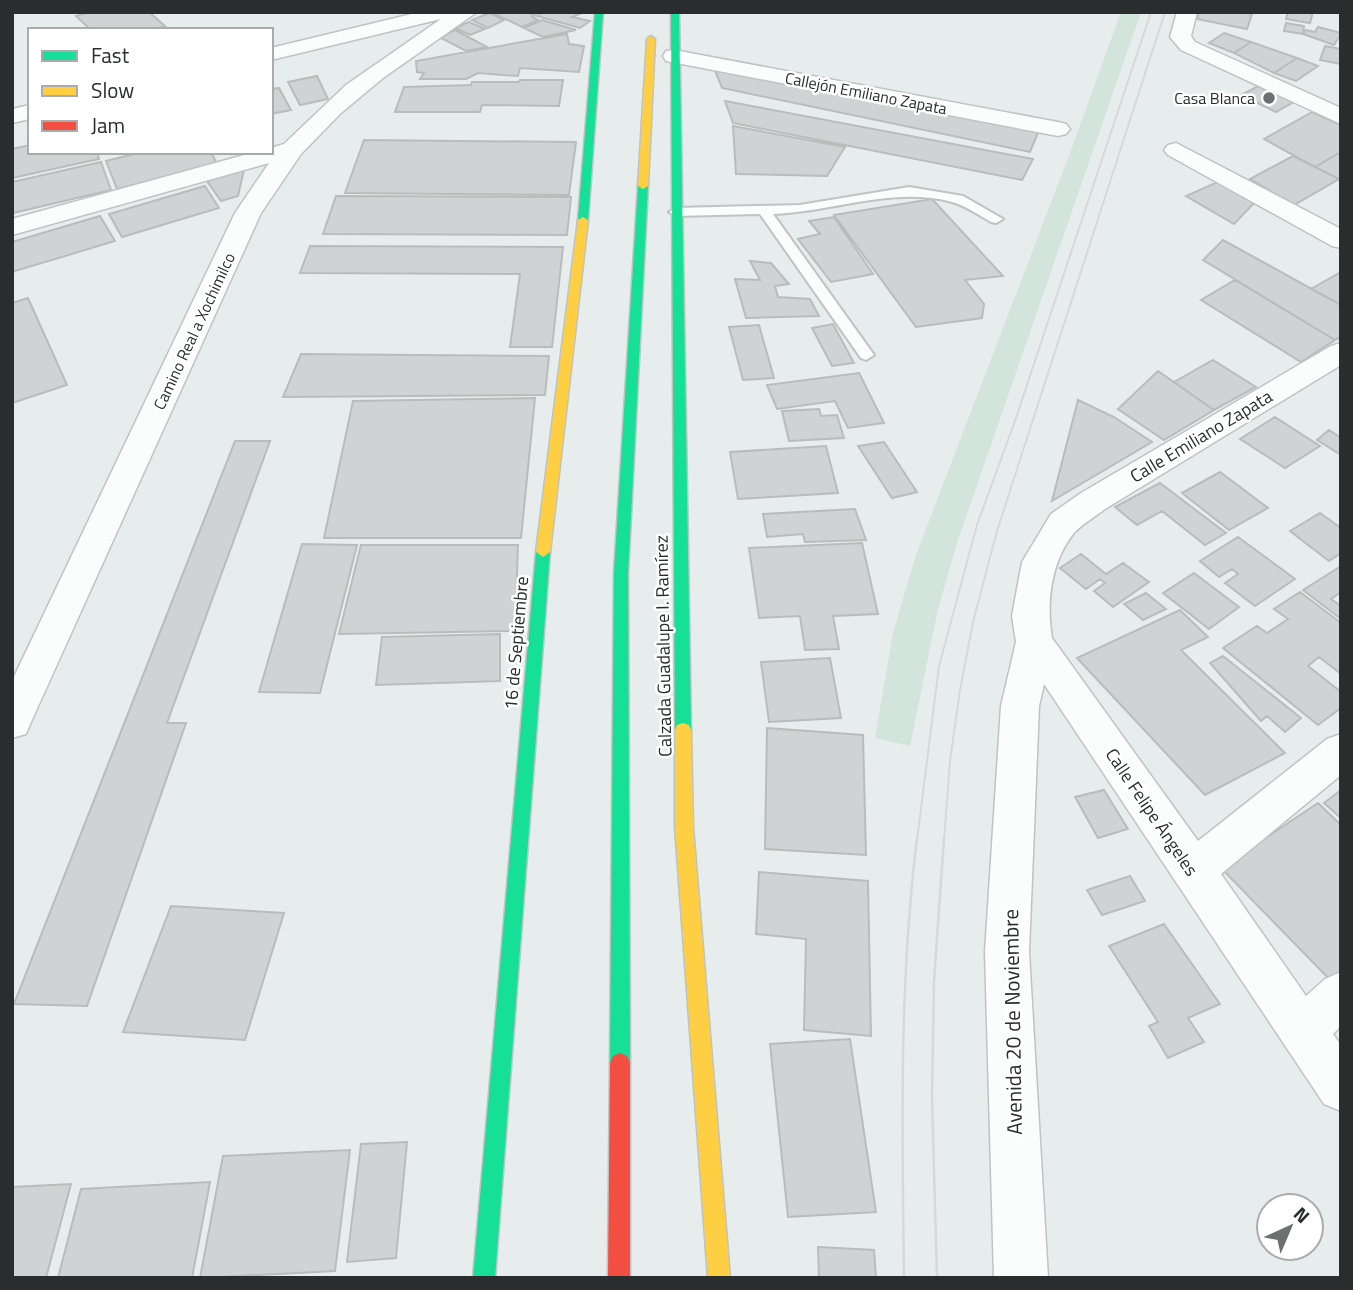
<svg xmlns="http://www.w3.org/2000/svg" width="1353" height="1290" viewBox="0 0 1353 1290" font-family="'Titillium Web',sans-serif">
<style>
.green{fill:#d2e4db}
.building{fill:#cfd3d3;stroke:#b8bdbc;stroke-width:2}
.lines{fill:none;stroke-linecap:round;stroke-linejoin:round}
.lane-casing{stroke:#bfc3c4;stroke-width:4}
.street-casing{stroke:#bfc3c4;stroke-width:3}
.fast-casing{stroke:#bfc3c4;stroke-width:3}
.slow-casing{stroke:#bfc3c4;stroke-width:3}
.jam-casing{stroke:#bfc3c4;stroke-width:3}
.lane{fill:#fbfcfc;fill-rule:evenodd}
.street{fill:#fbfcfc;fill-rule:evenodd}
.fast{fill:#16e098;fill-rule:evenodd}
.slow{fill:#ffcf43;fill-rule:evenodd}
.jam{fill:#f24e42;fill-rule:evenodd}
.tram-far1{stroke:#d7d8d8;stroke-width:2}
.tram{stroke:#d7d8d8;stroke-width:2.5}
.poi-dot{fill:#6c7070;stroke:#fff;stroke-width:2.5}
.labels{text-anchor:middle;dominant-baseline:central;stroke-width:5;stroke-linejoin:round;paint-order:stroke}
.far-street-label{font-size:16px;fill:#2a2d2d;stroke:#fff}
.far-poi-label{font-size:16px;fill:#2a2d2d;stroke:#fff;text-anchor:end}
.street-label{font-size:18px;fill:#2a2d2d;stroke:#fff}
.near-street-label{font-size:21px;fill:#2a2d2d;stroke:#fff}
</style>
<rect width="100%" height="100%" fill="#e7eded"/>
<!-- green -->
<path class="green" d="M1121,12H1141L957,543L938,609L910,746L875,738L893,633L916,555L1070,153Z"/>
<!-- building -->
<path class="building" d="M89,12H149L165,26L151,30H91L76,16Z
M491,12H525L535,15L532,17L538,20L522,27Z
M543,12H584L572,17L590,21L580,28L537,16Z
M1199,12H1240L1252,14L1247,29L1197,19Z
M1288,12H1313L1310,23L1286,19Z
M489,13L504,20L488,28L472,20Z
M542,20L576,30L543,37L524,28Z
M469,22L485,29L470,35L455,28Z
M1286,23L1304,26L1303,34L1284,31Z
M1318,27L1341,33V34L1334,45L1303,34L1306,30L1315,32Z
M455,30L487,47L466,51L441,38Z
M1224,33L1251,42L1234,53L1209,43Z
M567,34L569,44L584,46L579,72L520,68L518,76L478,73L466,79H420L424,73L417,72L416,61Z
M1251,42L1297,58L1274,73L1234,53Z
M1325,46L1341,49V64L1320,60Z
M1297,58L1318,66L1296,81L1274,73Z
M714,68L1039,130L1030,152L722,88Z
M317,76L328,99L300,105L288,82Z
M520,80H563L559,106L482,105L480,112H395L404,87L471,85L472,82H519Z
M1262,84L1297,100L1276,112L1241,95Z
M279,88L291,110L271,114V89Z
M725,101L1033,159L1022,180L733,123Z
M1312,112L1341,125V152L1315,167L1264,139Z
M733,126L845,147L827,176L736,174Z
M364,140L576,142L569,195L345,193Z
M30,145V152H97L99,159L12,178V149Z
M142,152H211L217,164L117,189L106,161Z
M1341,152V180L1315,167Z
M1293,156L1339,179L1294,205L1250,179Z
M101,162L111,190L13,213L12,182Z
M244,170L238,196L221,201L207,181Z
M1222,180L1258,199L1234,224L1186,196Z
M205,186L219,208L122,237L109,214Z
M336,196L571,197L567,235L323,234Z
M932,199L1003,276L965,280L984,304L982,318L916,327L834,215Z
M100,216L115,241L12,272V242Z
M834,217L873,274L831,282L798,239L820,234L809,221Z
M1223,240L1341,305V337L1335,340L1203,260Z
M310,246L563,247L552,347H510L520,274L300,273Z
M750,261L771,263L789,284L775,286L778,297L810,299L819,316L746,318L735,279L760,280Z
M1341,272V305L1311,289Z
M1235,280L1335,340L1301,362L1201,300Z
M28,298L67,385L12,403V303Z
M833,324L854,363L832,366L812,328Z
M759,325L774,378L743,380L729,327Z
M301,354L549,356L545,395L283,397Z
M1213,360L1256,387L1214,410L1174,382Z
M1158,371L1214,410L1164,440L1118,409Z
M859,373L884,423L848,428L835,401L777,409L767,385Z
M535,398L521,538H324L353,401Z
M1078,400L1114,417L1152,442L1052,501Z
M819,409L821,416L837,415L844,438L789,441L782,411Z
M1275,417L1320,446L1285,468L1240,439Z
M1329,430L1341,438V455L1317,440Z
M235,441H270L167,723H186L87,1006L14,1004Z
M884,442L917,492L892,498L858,446Z
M826,446L838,493L738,499L730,452Z
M1220,472L1268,508L1229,530L1182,493Z
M1160,483L1226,533L1205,545L1162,511L1137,525L1115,507Z
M855,509L866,540L805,542L803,534L767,537L763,514Z
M1320,513L1341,528V553L1329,561L1290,531Z
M1238,537L1295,579L1255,606L1225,583L1238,574L1232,569L1219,577L1200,561Z
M862,543L878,614L833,616L839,649L805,650L800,616L759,618L749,548Z
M302,544L357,545L320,693L259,692Z
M361,545H518L515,631L339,634Z
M1081,554L1106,574L1123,563L1149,582L1113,607L1094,591L1105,583L1100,579L1086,589L1060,568Z
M1341,566V592L1331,599L1341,606V619L1303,590Z
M1194,573L1239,607L1209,629L1163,593Z
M1300,592L1341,623V674L1319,657L1308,666L1341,692V708L1318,725L1223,648L1257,626L1267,633L1288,619L1274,609Z
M1146,593L1166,609L1143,620L1124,604Z
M1180,610L1208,637L1181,650L1285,753L1205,795L1077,658Z
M500,634V681L376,685L382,637Z
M1223,656L1301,718L1285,732L1267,716L1261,721L1210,663Z
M830,658L841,718L769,722L761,662Z
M767,728L863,735L866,855L765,849Z
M1104,790L1128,829L1098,838L1075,797Z
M1341,790V818L1324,803Z
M1318,803L1341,825V981L1335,985L1221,868Z
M759,872L868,881L871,1036L804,1030L806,939L756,934Z
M1130,876L1145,901L1102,915L1087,890Z
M171,906L284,913L245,1040L123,1032Z
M1164,924L1220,1004L1188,1018L1204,1042L1168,1058L1149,1026L1158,1022L1109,946Z
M850,1039L876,1212L788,1217L770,1044Z
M407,1142L396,1258L347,1262L361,1144Z
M350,1150L335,1271L200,1278L223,1156Z
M210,1182L192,1278H58L81,1189Z
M71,1184L46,1278H12V1187Z
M818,1247L874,1250L876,1278H819Z"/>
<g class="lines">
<defs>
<path id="lane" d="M909,187L963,196L1003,219L996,223L991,222C979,215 966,206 952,202C893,186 833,212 773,214L874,355L866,360L861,358L760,214L676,216L669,212L676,208L800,205Z"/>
<path id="street" d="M420,12H477L383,78L341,113L301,154L261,213L31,722L26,734L12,738V681L235,213L269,163L12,235V219L255,152H271V148L284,144L346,85L441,19L271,60V48Z
M1177,12H1197L1191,36L1195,42L1341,108V124L1181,50L1170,37Z
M674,50L1058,122L1066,124L1070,129L1066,134L1058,136L666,61L663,56L666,51Z
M30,105V119L12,123V109Z
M1176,143L1341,229V248L1332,246L1168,155L1164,150L1168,145Z
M1341,343V365L1105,509C1095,517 1082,524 1074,533C1051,561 1046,603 1052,638L1198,841L1327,739L1341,734V775L1221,874L1306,996L1325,979L1341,972V1026L1333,1034L1341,1045V1111L1324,1104L1044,684L1039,706L1029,952L1048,1278H994L985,952L1001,706L1016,642L1012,616L1022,562L1051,514L1081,493L1331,346Z"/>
<path id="fast" d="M595,12H603L588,220L583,223L578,220Z
M671,12H679L691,730L689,735L683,737L677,735L675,730Z
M643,183L648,186L628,573L630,1063L627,1070L620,1073L613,1070L610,1063L614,573L638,186Z
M543,547L550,552L495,1278H473L536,552Z"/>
<path id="slow" d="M651,36L655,39L648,186L643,189L638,186L647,39Z
M583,217L588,220L550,552L543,557L536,552L578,220Z
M683,723L689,725L691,730L693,827L730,1278H708L675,827V730L677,725Z"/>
<path id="jam" d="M620,1053L627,1056L630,1063V1278H608L610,1063L613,1056Z"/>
</defs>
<!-- lane casing -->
<use href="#lane" class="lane-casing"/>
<!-- street casing -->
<use href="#street" class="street-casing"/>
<!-- fast casing -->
<use href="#fast" class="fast-casing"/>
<!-- slow casing -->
<use href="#slow" class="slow-casing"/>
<!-- jam casing -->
<use href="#jam" class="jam-casing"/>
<!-- lane -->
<use href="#lane" class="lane"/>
<!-- street -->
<use href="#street" class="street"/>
<!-- fast -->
<use href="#fast" class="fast"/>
<!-- slow -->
<use href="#slow" class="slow"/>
<!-- jam -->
<use href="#jam" class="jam"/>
<!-- tram-far1 -->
<path class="tram-far1" d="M917,840L939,666L977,525L1016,418L1151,12
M944,840L950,761L960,690L973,622L997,531L1165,12"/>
<!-- tram -->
<path class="tram" d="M904,1278C902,1131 899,984 917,838
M937,1278L932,1098L934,981L944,838"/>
</g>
<!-- markers -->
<circle class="poi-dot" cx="1269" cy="98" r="7"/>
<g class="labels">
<!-- far-street labels -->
<g class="far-street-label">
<text transform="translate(866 93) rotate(11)">Callejón Emiliano Zapata</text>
<text transform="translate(194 331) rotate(-65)">Camino Real a Xochimilco</text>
</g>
<!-- far-poi labels -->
<g class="far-poi-label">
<text x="1255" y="98">Casa Blanca</text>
</g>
<!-- street labels -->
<g class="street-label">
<text transform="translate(1201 436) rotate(-31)">Calle Emiliano Zapata</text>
<text transform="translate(516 643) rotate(-85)">16 de Septiembre</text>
<text transform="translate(663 646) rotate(-91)">Calzada Guadalupe I. Ramírez</text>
<text transform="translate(1152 812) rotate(56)">Calle Felipe Ángeles</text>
</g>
<!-- near-street labels -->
<g class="near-street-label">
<text transform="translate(1012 1022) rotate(-91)">Avenida 20 de Noviembre</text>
</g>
</g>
<!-- border -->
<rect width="1353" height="1290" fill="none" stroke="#2a2d2d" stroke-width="28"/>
<!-- legend -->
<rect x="28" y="28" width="245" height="126" fill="#ffffff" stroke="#aaabab" stroke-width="2"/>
<rect x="42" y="51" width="35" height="10" fill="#16e098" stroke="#aaabab" stroke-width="2"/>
<text x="91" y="63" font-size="21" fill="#2a2d2d">Fast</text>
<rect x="42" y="86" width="35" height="10" fill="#ffcf43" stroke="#aaabab" stroke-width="2"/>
<text x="91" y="98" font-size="21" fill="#2a2d2d">Slow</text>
<rect x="42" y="121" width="35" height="10" fill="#f24e42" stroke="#aaabab" stroke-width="2"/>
<text x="91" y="133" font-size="21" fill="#2a2d2d">Jam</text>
<!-- north arrow -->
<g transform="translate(1290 1227) rotate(44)"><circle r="33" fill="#ffffff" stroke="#aaabab" stroke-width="2"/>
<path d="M0-5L12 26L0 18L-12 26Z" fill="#6c7070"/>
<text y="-10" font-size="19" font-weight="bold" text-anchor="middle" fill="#2a2d2d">N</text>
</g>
</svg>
